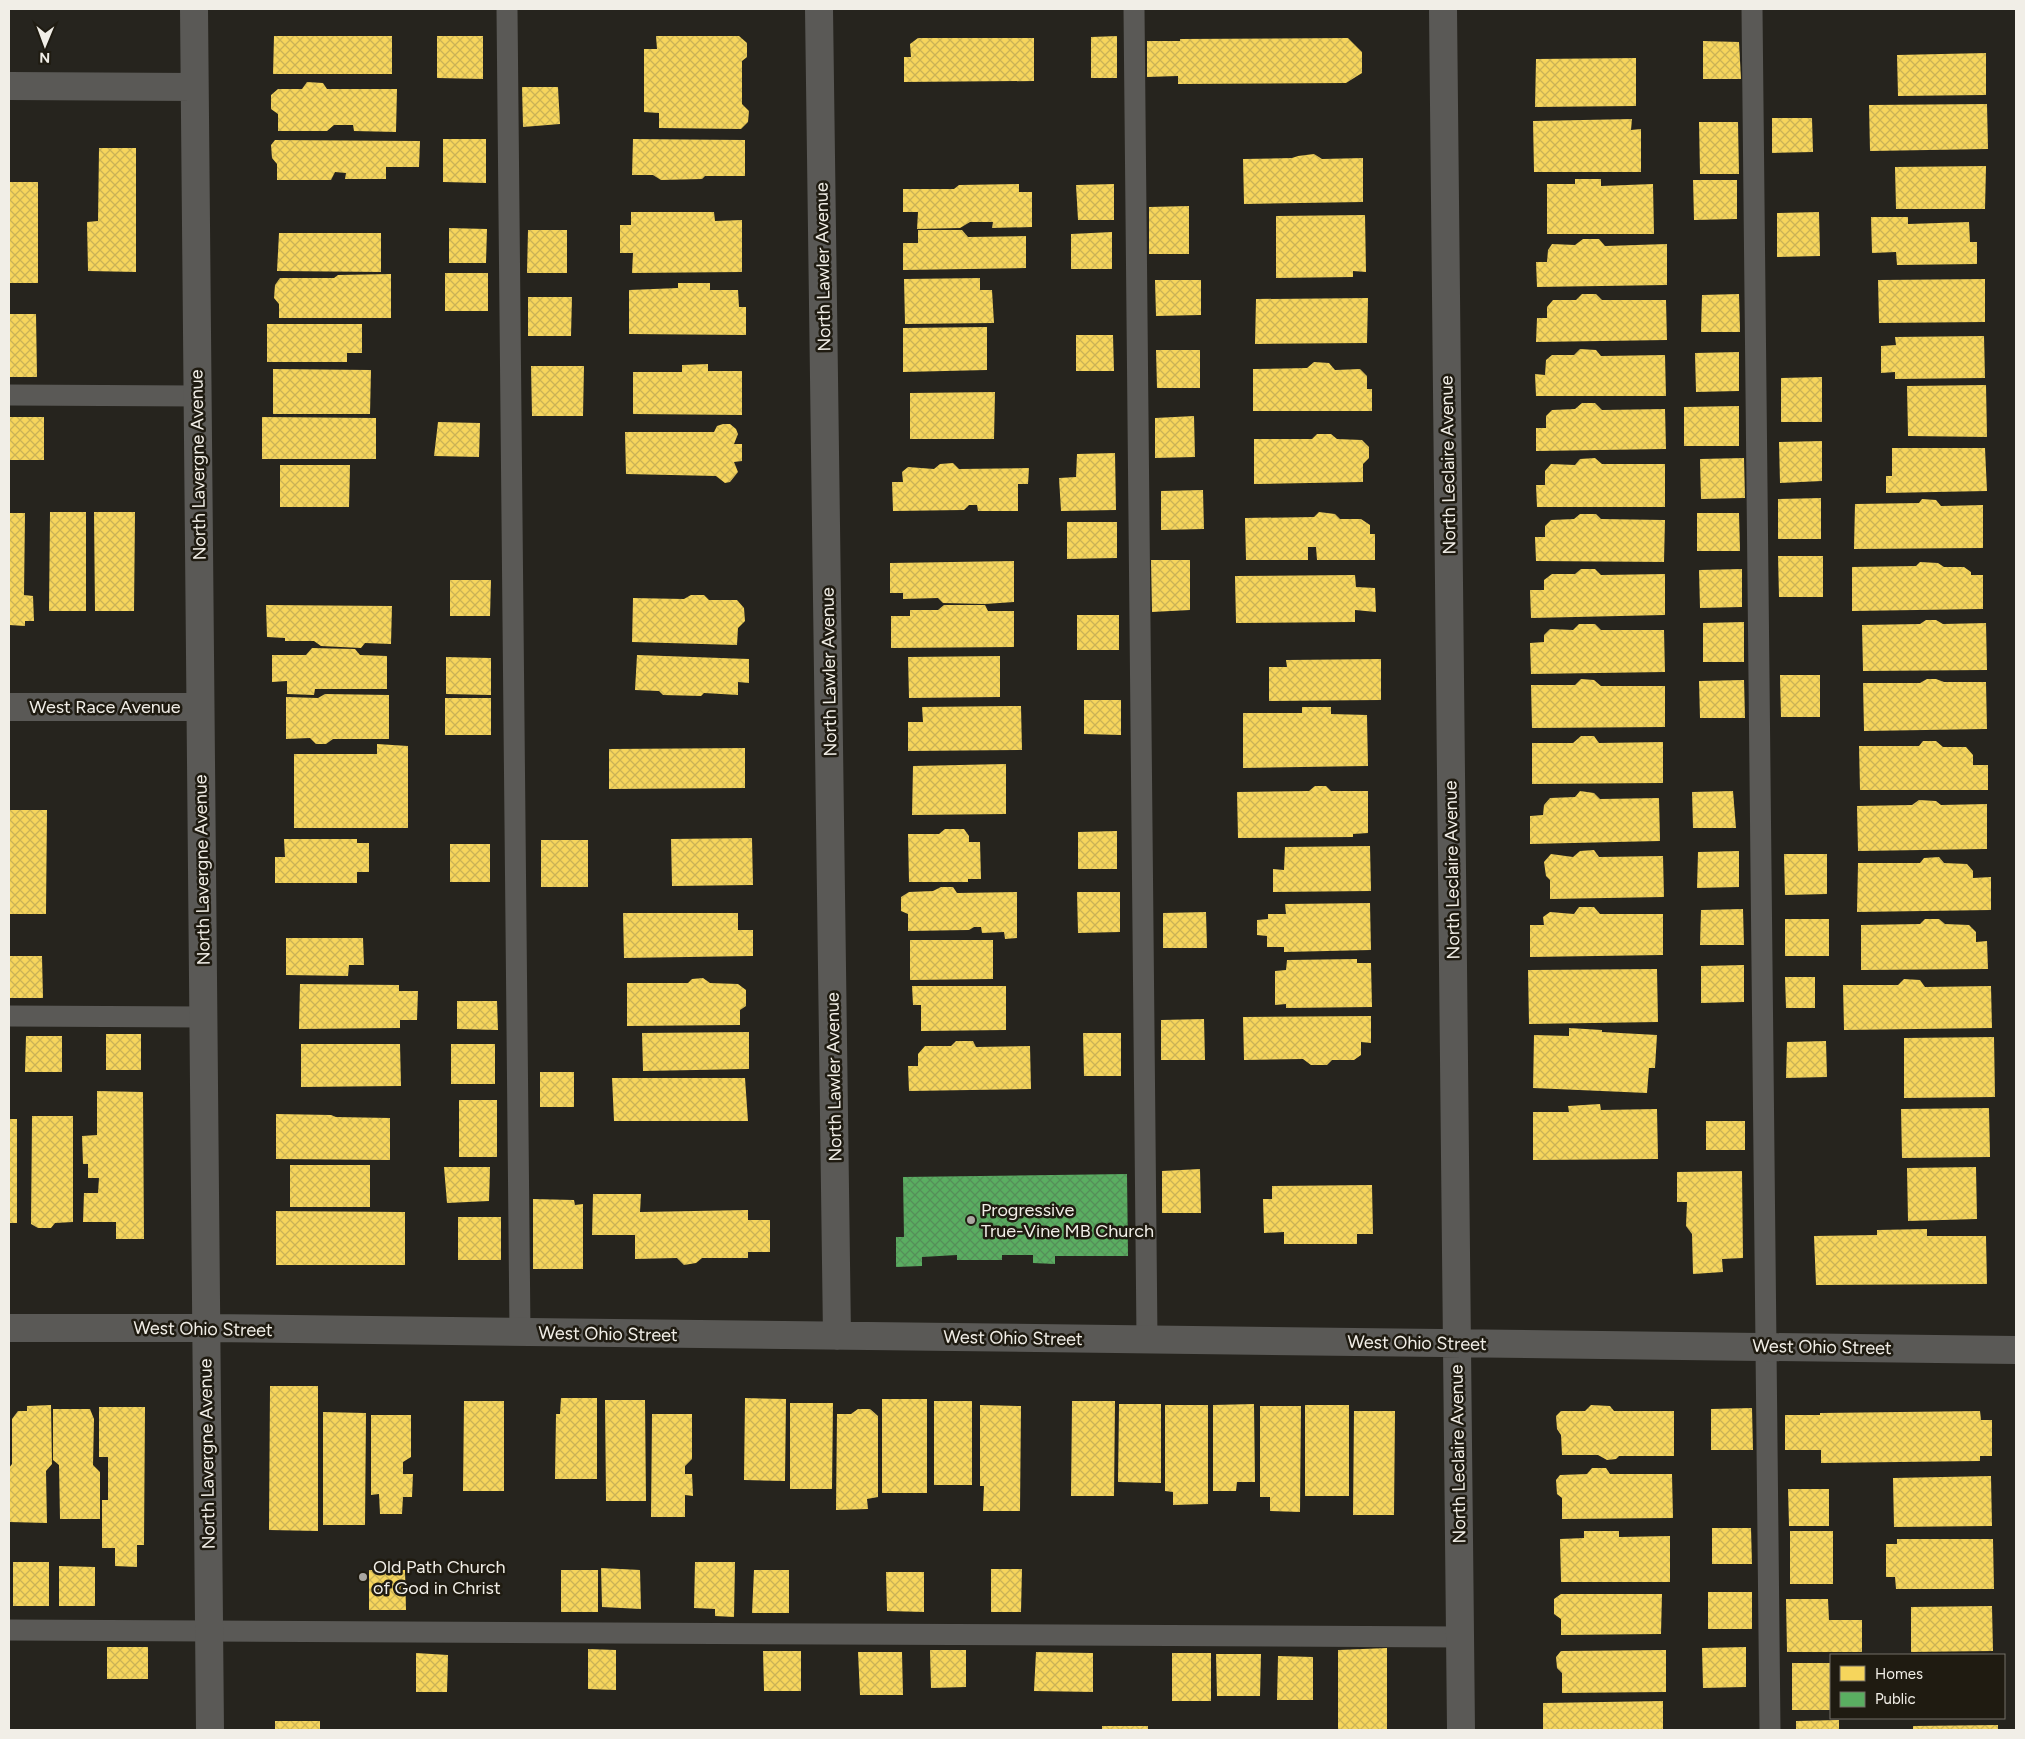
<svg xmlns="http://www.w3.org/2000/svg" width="2025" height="1739" viewBox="0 0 2025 1739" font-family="Figtree,sans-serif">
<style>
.homes{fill:url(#homes-cross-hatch)}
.public{fill:url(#public-cross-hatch)}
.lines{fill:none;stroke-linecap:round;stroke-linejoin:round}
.lane{stroke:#5a5956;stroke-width:21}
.street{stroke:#5a5956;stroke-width:28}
.poi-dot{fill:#aaa7a1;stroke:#1f1b11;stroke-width:2}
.labels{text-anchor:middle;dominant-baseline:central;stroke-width:5;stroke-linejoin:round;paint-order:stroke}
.street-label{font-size:18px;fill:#f1eee7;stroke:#1f1b11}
.poi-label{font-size:18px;fill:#f1eee7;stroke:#1f1b11;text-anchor:start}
</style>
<defs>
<pattern id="homes-cross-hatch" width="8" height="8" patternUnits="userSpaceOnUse" patternTransform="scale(1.25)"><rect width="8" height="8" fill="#f6d55c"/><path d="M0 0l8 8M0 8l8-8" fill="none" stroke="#cab256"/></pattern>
<pattern id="public-cross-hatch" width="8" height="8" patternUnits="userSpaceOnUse" patternTransform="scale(1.25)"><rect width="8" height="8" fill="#5aae61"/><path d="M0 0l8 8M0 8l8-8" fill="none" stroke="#558f59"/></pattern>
</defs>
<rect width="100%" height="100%" fill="#26241e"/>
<!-- homes -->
<path class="homes" d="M274,36H392V74H273Z
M437,36H483V79L437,78Z
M656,36H739L747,43V57L742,61V104L749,111L748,122L741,129L659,128V113L644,112V49H657Z
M1117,36V78H1091V37Z
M918,38H1034V81L904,82V57H911L910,44Z
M1348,38L1362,52V73L1346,83L1178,84V76L1147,77V41H1180V39Z
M1703,41L1739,42L1741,79H1703Z
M1986,53V95L1898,96L1897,55Z
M1636,58V106L1535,107L1536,59Z
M307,82L323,83L327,89H397L396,132L354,131L353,125H334L327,131H278V114L271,109V95L278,89H302Z
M522,87H558L560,124L523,127Z
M1987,104L1988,149L1870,151L1869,105Z
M1772,118H1812L1813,152L1772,153Z
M1632,119L1631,130L1641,129V172H1534L1533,121Z
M1699,122H1738L1739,174H1700Z
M443,139H486V183L443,182Z
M633,139L745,140V176H705L702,179L661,180L653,175H632Z
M275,140L420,141L419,167H386V179H345L346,173L335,172L331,180H277V164L272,158L271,145Z
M99,148H136V272L88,271L87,222L98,221Z
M1314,154L1322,159L1363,158V202L1244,204L1243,159L1292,158L1298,156Z
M1986,166L1985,209H1896L1895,167Z
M1575,179H1601V186L1653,184L1654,234H1547V184H1575Z
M1693,180H1737V219L1694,220Z
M9,182H38V283H9Z
M1019,184V192H1032V227L992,228L993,222H970L960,228L917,229L918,212H903V189H954L959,185Z
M1114,184V220H1078L1076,185Z
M1189,206V254H1149V207Z
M631,212H714L715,221L742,220V272L632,273L633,253H620V225H631Z
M1819,212L1820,256L1777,257V213Z
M1365,215L1366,272L1353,271V277L1276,278V216Z
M1871,217H1908V224L1969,222L1970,242H1977V264L1897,265L1896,252L1872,253Z
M449,228L487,229L486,263H449Z
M528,230H567V273H527Z
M918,230H962L968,237L1026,236V268L903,270V243H918Z
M1112,232V269H1071V234Z
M279,233H381V272L277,271Z
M1583,239H1599L1605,246L1667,244V285L1537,287L1536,262H1547L1548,250L1552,244L1575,245Z
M445,273H488V311H445Z
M391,274V318H279V304L274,298L275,285L280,278H334L338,275Z
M980,278V290H992L994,323L905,324L904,279Z
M1985,279V322L1879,323L1878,280Z
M1155,280H1201V315L1156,316Z
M678,283H710V290H738L739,307H746V335L629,334V290L678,288Z
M1582,294H1596L1602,300H1666L1667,340L1536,342L1537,318H1547V307L1553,300H1576Z
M1739,294L1740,332H1701L1702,295Z
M528,297H572L571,336H528Z
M1368,298L1367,343L1255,344L1256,299Z
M9,314H36L37,377H9Z
M267,324H362V353H347V362H267Z
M987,327V370L903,372V328Z
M1076,335H1113L1114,371H1076Z
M1984,336L1985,378L1895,379V372L1881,373V346L1896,345L1895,337Z
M1580,349L1596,350L1601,356L1665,355L1666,396H1536L1535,374L1545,375L1546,360L1552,355H1574Z
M1156,350H1200V388H1157Z
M1739,352V391L1696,392L1695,353Z
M1314,362L1329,363L1335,370L1360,369L1367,376V389H1372V411H1253V369L1307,368Z
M708,364V371H742V415L633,414V372H682V365Z
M531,366H584L583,416H532Z
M273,369L371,370L370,414H273Z
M1822,377V422H1781V378Z
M1986,385L1987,437L1908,436L1907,386Z
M995,392L994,439H910V393Z
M1582,403H1595L1602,410L1665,409L1666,449L1536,451V428H1546V416L1552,410L1575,409Z
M1739,406V446H1684V407Z
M1194,416L1195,457L1155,458V418Z
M9,417H44V460H9Z
M262,417L376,418V459H262Z
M438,422L480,423L479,457L434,456Z
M723,424H730L736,429L738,434L734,444H742V461L734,462L738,472L730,482L725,483L716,476L626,474L625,432H714L717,426Z
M1317,434H1331L1337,439L1362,440L1369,447V458L1363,464V482L1254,484V439H1312Z
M1822,441V481L1780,483L1779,442Z
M1892,448H1985L1987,491L1886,493V476H1892Z
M1115,453L1116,510L1061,511L1059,478L1076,477L1077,454Z
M1595,458L1602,464H1665V507H1537L1536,485H1545V471L1551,464L1575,465L1580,459Z
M1744,458L1745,498L1701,499L1700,459Z
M953,463L959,469L1029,468L1028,484H1018V511H978L977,505H969L964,510L893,511L892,482H903L902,472L908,467L934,469L940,464Z
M280,465H350L349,507H280Z
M1203,490L1204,529L1161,530V491Z
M1821,498V539H1778V499Z
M1922,499L1936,500L1941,506L1983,505V548L1854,549L1855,504L1919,503Z
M50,512H86V611H49Z
M94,512H135L134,611H95Z
M1319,512L1335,514L1340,519H1361L1370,525V534H1375V560H1317L1316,547H1308V560H1246L1245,518L1314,517Z
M9,513H25L24,595L33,596L34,621H25V626L9,625Z
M1697,513H1739L1740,551H1697Z
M1580,514H1596L1601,519L1665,520L1664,562L1536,561L1535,537H1545V526L1551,520L1574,519Z
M1067,522H1117V558L1067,559Z
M1778,556H1823V597H1779Z
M1151,560H1190V610L1152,612Z
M1014,561V602L985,604L943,603L938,598L903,599V593H890V563Z
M1920,562L1938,563L1944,567H1964L1971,572V575H1983V609L1852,611V567L1916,566Z
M1581,569H1595L1601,575L1665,574V615L1531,618L1530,590H1544V580L1552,574H1575Z
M1742,569V607L1700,608L1699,570Z
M1355,575L1356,587L1375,588L1376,612L1355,610V622L1236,623L1235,576Z
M450,580H491L490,616H450Z
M691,595H704L709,600H737L744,608L745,621L738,628L737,645L632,642L633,598L684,599Z
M266,605L392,606L391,644L365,643L361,648L321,646L314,641H285V638L267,637Z
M944,605H985L988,611H1014V647L891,648V616H910V610H938Z
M1077,615H1119V650H1077Z
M1926,620H1936L1943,624L1986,623L1987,670L1863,671L1862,625L1920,624Z
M1744,622V662H1703V623Z
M1579,624H1595L1601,630H1664L1665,672L1531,674L1530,643L1544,642V635L1550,629L1573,630Z
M312,648L355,649L360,655L387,656V689H315L314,695L287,694V681L272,682V655H306Z
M637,655L749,659V683L738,682V695L704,693L701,696L663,695L659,691L635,690Z
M1000,656V697L909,698L908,657Z
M446,657L491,658V695L446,694Z
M1381,659V700L1269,701V667H1287L1286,660Z
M1780,675H1820V717H1781Z
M1581,679L1594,680L1601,686H1665V727L1532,728L1531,685H1575Z
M1927,679H1936L1944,682H1986L1987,729L1864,731L1863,683H1920Z
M1744,680L1745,718H1700L1699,681Z
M325,694L389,695V739H333L326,744H316L310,738L286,739V697L318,698Z
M445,698H491V735H445Z
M1084,700H1121V735L1084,734Z
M1011,706H1021L1022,750L908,751V722H923L922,707Z
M1302,707H1331V714L1367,715L1368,766L1243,768V713H1302Z
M1581,736H1594L1599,743L1663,742V783L1532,784V743H1573Z
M1923,741H1936L1943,747H1966L1973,755V765H1988V790H1860L1859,746H1919Z
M377,744L408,746V828H294V754H377Z
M745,748V788L609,789V749Z
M1006,764V814L912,815L913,766Z
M1315,786H1326L1331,791H1368V833L1353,834V837L1238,838L1237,792L1309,791Z
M1580,791L1594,793L1600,799L1659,798L1660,841L1530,844V816L1543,815L1544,805L1550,798L1575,797Z
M1733,791L1736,828H1693L1692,792Z
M1919,800L1936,801L1941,805L1987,804V849L1858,851L1857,806L1912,805Z
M9,810H47L46,914H9Z
M945,829H964L969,836V842H980L981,879H968V882H909L908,834H939Z
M1117,831V869H1078V832Z
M752,838L753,885L672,886L671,839Z
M284,839H357V843H369V872H357V883H275V857H285Z
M541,840H588V887H541Z
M450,844H490V882H450Z
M1370,846L1371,891L1273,892V869L1284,870L1285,847Z
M1594,850L1599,857L1663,856L1664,897L1550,899V880L1546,876L1544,862L1551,854L1573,857L1580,851Z
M1739,851V887L1697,888L1698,852Z
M1784,854H1827V894L1785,895Z
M1939,857L1944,863L1967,864L1973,871V878L1991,877V910L1857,912L1858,863H1920L1924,858Z
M941,887H953L957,893L1017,892V938L1005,939L1004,932L982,933L981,927H974L969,930L908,931V914L901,911V897L909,892L933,891Z
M1077,892H1120V932L1078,933Z
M1370,903L1371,950L1284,952V947H1267V936L1257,935V920L1268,919V914H1286L1285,904Z
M1579,907H1594L1600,914H1663V955L1530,957V925H1544L1543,917L1550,912L1574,914Z
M1743,909L1744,945H1700L1701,910Z
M1206,912L1207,948H1163V913Z
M623,913H738V930H753V956L624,958Z
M1785,919H1829V956H1785Z
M1925,919H1939L1945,924L1969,925L1976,932V942L1987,941L1988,969L1861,970V925L1920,924Z
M286,938H363L364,965H349L348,976L286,975Z
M910,940H993V979L910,980Z
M9,956H42L43,998H9Z
M1357,959V963H1371L1372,1007L1286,1008V1004L1275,1005V971L1286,970L1287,960Z
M1744,965V1002L1701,1003V966Z
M1657,969L1658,1022L1529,1024L1528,970Z
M1785,977H1815V1008H1786Z
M703,978L710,983L738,984L746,990V1006L740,1010V1025L627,1026V983H688L692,979Z
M1904,979L1920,980L1925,987L1991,986L1992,1028L1844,1030L1843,985H1898Z
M300,984L399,985V991H418L417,1020H400V1028L299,1029Z
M912,986H1006V1030L921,1031V1005H913Z
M457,1001H497L498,1030L457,1029Z
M1371,1016V1043L1361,1042V1055L1354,1060H1332L1327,1065H1311L1303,1059L1244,1060L1243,1017Z
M1204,1019L1205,1060H1161V1020Z
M1569,1028L1602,1030V1032L1657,1035L1655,1068H1649L1647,1093L1533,1088L1534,1035L1569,1036Z
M749,1032V1069L643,1071L642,1033Z
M1083,1033H1121V1076H1084Z
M106,1034H141V1070H106Z
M26,1036H62V1072H25Z
M1994,1037L1995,1097L1904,1098V1038Z
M956,1041H973L976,1047L1030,1046L1031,1089L909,1091L908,1066H918V1054L925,1046H951Z
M1826,1041L1827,1077L1786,1078L1787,1042Z
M301,1044H400L401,1086L301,1087Z
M451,1044H495V1084H451Z
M540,1072H574V1107H540Z
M612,1078H745L748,1121H614Z
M97,1091L143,1092L144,1239H116V1222H83L84,1193H98L99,1178H88V1164H83L82,1136L97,1135Z
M459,1100H497V1157H459Z
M1600,1104L1601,1110L1657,1109L1658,1159L1533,1160V1112H1569L1568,1106Z
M1989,1108L1990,1157L1902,1158L1901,1109Z
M276,1114L331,1115L336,1117L390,1118V1160L276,1159Z
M32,1116H73V1222L55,1223L51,1228H38L31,1224Z
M9,1119H17V1223H9Z
M1706,1121H1745V1150H1706Z
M290,1165H370V1207H290Z
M444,1167H490L489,1201L447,1203Z
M1976,1167L1977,1219L1908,1221L1907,1168Z
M1200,1169L1201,1213H1162V1171Z
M1742,1171L1743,1258L1722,1259L1723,1272L1693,1274L1692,1234L1686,1226L1687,1202H1677V1172Z
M1372,1185L1373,1234H1357V1244H1284V1232L1264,1233L1263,1199H1272V1186Z
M593,1194H641L640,1212L748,1210V1220H770V1252H748V1258H702L696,1263L684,1265L677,1258L635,1259V1235H592Z
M533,1199L574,1200L575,1205L583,1204V1269H533Z
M276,1211L405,1212V1265H276Z
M458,1217H501V1260H458Z
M1927,1229V1236H1986L1987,1284L1816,1285L1814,1236L1877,1235V1230Z
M270,1386H318V1531L269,1530Z
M561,1398H597V1479H555L556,1414H560Z
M745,1398L786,1399L785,1481L744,1480Z
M882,1399H927V1493H882Z
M605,1400H645L646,1501H606Z
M464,1401H504V1491H463Z
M934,1401H972V1485H934Z
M1072,1401H1115L1114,1496H1071Z
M790,1403H833L832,1489H790Z
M1119,1404H1161V1483L1118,1482Z
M1254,1404L1255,1482H1237L1236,1491H1213V1405Z
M51,1405L52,1464L46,1471L47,1523L9,1522V1468L12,1464V1419L18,1411H27V1406Z
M980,1405L1021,1406L1020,1511H983L984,1486H980Z
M1165,1405H1208V1504L1173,1505V1492L1165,1491Z
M1305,1405H1349V1496H1305Z
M1591,1405L1610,1406L1614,1411H1674V1456H1619L1616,1459L1607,1460L1598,1455H1562L1561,1435L1557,1429L1556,1416L1561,1411H1585Z
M1260,1406H1301L1300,1512L1270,1511V1497H1260Z
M99,1407H145L144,1545H137V1567L115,1566V1548H102V1500H108V1457H99Z
M1752,1408L1753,1450H1711V1409Z
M53,1409H90L94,1419L93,1465L100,1472V1519H60L59,1465L53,1460Z
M858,1409H870L878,1416V1497L867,1499L868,1509L836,1510L837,1414H851Z
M1354,1411H1395L1394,1515H1353Z
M1980,1411L1981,1420H1992V1456H1980V1461L1821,1463V1450H1785V1415H1820V1413Z
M323,1412L366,1413L365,1525H323Z
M652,1414H692V1459L685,1466V1474H692L693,1496L685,1495V1517H651Z
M371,1415H411V1457L403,1462V1474H413L412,1497H403L402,1514H380L379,1494L371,1495Z
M1592,1468H1606L1610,1474H1672L1673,1518L1562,1519V1498L1557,1494L1556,1480L1560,1475L1587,1474Z
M1991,1476L1992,1526L1894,1527L1893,1478Z
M1788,1489H1829V1526H1789Z
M1712,1528H1751L1752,1564H1712Z
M1584,1531H1619V1537L1670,1536V1582H1561L1560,1539L1584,1538Z
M1790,1531H1833V1584H1790Z
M1897,1539H1993L1994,1589H1896L1895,1577H1886V1544H1897Z
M13,1562H49V1606H13Z
M695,1562H735L734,1617L715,1616V1609L694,1608Z
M59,1566L95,1567V1606H59Z
M601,1568L640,1570L641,1609L602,1607Z
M991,1569H1022L1021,1612H991Z
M369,1570H405L406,1610H369Z
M561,1570H598V1612H561Z
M754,1570H789V1613H752Z
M886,1572H924V1612L887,1611Z
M1708,1592H1752V1629H1708Z
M1561,1594H1662L1661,1634L1561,1635V1619L1554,1614V1599Z
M1786,1599H1828L1829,1620H1862V1652H1787Z
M1992,1606L1993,1651L1911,1652V1607Z
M107,1647H148V1679H107Z
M1746,1647V1687L1703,1688L1702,1648Z
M1387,1648V1730H1338V1650Z
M588,1649L616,1650V1690L588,1689Z
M930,1650H966V1687L931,1688Z
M1666,1650V1692L1562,1693V1673L1557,1668L1556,1657L1561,1651Z
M763,1651H801V1691H764Z
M858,1652H902L903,1695H860Z
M1036,1652L1093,1653V1692L1034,1691Z
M416,1653L448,1655L447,1692H416Z
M1172,1653H1211V1701H1172Z
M1216,1654H1261L1260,1696H1217Z
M1278,1656L1313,1657V1700H1277Z
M1792,1663H1831V1710H1792Z
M1663,1701V1730H1543V1703Z
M1839,1720V1730H1796V1721Z
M275,1721H320V1730H275Z
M1998,1725V1730H1913V1726Z
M1102,1726H1148V1730H1102Z"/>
<!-- public -->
<path class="public" d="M1127,1174L1128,1256H1055V1264L1033,1263V1255H1002V1260H957V1255L922,1257V1266L896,1267V1237H904L903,1177Z"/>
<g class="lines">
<!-- lane -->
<path class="lane" d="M507,9L520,1333
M1134,9L1147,1339
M1752,9L1770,1730
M9,395L197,396
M9,1016L203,1017
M9,1630L1460,1637"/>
<!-- street -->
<path class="street" d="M194,9L210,1730
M819,9L837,1336
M1443,9L1461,1730
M9,86L194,87
M9,707H200
M9,1328H206L2016,1350"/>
</g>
<!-- markers -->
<g class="poi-dot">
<circle cx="971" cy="1220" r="5"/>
<circle cx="363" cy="1577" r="5"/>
</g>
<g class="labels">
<!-- street labels -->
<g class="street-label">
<text transform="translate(823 267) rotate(-91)">North Lawler Avenue</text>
<text transform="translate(198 465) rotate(-91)">North Lavergne Avenue</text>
<text transform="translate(1448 465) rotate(-91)">North Leclaire Avenue</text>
<text transform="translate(829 672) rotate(-91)">North Lawler Avenue</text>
<text x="105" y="707">West Race Avenue</text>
<text transform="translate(202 870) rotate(-91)">North Lavergne Avenue</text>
<text transform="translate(1452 870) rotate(-91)">North Leclaire Avenue</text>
<text transform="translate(834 1077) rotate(-91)">North Lawler Avenue</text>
<text transform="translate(203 1329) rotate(1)">West Ohio Street</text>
<text transform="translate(608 1334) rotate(1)">West Ohio Street</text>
<text transform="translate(1013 1338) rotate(1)">West Ohio Street</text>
<text transform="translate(1417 1343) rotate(1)">West Ohio Street</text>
<text transform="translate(1822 1347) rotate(1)">West Ohio Street</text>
<text transform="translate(207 1454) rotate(-91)">North Lavergne Avenue</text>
<text transform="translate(1458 1454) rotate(-91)">North Leclaire Avenue</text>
</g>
<!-- poi labels -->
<g class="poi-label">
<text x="981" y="1210">Progressive<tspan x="981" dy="21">True-Vine MB Church</tspan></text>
<text x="373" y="1567">Old Path Church<tspan x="373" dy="21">of God in Christ</tspan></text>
</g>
</g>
<!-- border -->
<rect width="2025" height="1739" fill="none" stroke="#f1eee7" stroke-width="20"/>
<!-- legend -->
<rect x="1830" y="1654" width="175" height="65" fill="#1f1b11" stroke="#736f67"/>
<rect x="1840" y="1666" width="25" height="15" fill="#f6d55c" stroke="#736f67"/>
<text x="1875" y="1679" font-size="15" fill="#f1eee7">Homes</text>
<rect x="1840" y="1692" width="25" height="15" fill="#5aae61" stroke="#736f67"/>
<text x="1875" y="1704" font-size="15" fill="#f1eee7">Public</text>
<!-- north arrow -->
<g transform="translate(45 45) rotate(181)" stroke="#1f1b11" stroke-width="4" paint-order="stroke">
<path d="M0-4L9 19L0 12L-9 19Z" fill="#f1eee7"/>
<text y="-8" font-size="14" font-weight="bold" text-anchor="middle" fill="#f1eee7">N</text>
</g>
</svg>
